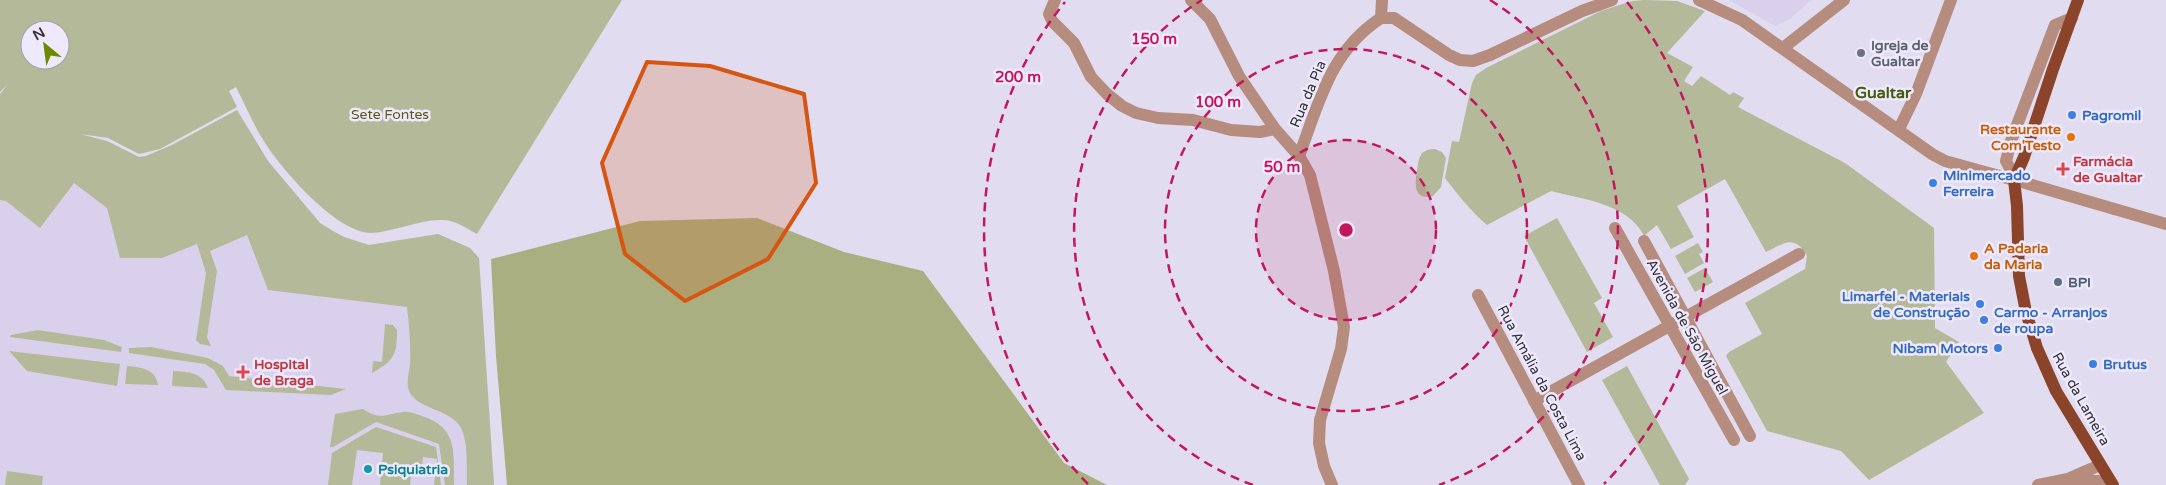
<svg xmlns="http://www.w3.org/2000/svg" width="2166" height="485" viewBox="0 0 2166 485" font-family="'Varela Round',sans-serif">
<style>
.built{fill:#d9d1eb}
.green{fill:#b4b999;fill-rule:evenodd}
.forest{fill:#a9af81}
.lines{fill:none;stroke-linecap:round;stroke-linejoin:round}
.minor{stroke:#b58c7d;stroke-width:12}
.major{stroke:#8b4429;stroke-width:12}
.marked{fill:#d65511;fill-opacity:0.2;stroke:#d65511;stroke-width:4;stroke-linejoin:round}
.ring{fill:none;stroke:#c2185b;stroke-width:2.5;stroke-dasharray:9 6}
.worship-dot{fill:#6b7280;stroke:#eee9fc;stroke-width:2}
.shop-dot{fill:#3f7fe0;stroke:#eee9fc;stroke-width:2}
.food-dot{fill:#e8710a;stroke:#eee9fc;stroke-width:2}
.health-dot{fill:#e0444e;stroke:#eee9fc;stroke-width:2}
.service-dot{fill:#5c6f8a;stroke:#eee9fc;stroke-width:2}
.culture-dot{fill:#0f9aa8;stroke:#eee9fc;stroke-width:2}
.labels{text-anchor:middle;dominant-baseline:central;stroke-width:5;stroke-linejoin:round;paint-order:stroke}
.worship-label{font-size:14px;font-weight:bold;fill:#5b616d;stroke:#eee9fc;text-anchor:start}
.street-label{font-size:14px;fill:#35323a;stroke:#eee9fc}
.park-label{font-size:14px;fill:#575d14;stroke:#eee9fc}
.shop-label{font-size:14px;font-weight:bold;fill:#366cbe;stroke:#eee9fc;text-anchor:start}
.food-label{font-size:14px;font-weight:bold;fill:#c56008;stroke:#eee9fc;text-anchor:end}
.health-label{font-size:14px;font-weight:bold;fill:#be3a42;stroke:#eee9fc;text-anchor:start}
.service-label{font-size:14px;font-weight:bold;fill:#4e5e75;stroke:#eee9fc;text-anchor:start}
.culture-label{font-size:14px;font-weight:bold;fill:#0d838f;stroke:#eee9fc;text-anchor:start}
.quarter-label{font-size:16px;font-weight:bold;fill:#475a0d;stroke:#eee9fc}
.centre{fill:#c2185b;stroke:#eee9fc;stroke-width:2.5}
.ring-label{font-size:15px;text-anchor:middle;font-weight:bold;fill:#c2185b;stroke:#eee9fc;stroke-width:5;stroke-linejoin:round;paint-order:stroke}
</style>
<rect width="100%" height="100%" fill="#e1dcef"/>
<!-- built -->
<path class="built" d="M1729,0H1811L1790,19L1775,26Z
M0,94L72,132L107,141L139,157L146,156L172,145L237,110L268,161L320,223L333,231L344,237L369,245L438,234L470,248L479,258L494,485H0Z"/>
<!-- green -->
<path class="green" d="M0,0H622L477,234C466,228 455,220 442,220C420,219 394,232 371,233C336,233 279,167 262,138C252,122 245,104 236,87L229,91L237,107L160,149L139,154L108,138L80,134L107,141L139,157L146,156L172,145L237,110L268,161L320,223L333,231L344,237L369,245L438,234L470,248L479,258L494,485H467C466,468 469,444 461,428C450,408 417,410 409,391C406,382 409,373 410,365C411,346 409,325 407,307L268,290L247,235L210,251L217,271L207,337L211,346L200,344L196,340L206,273L197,244L162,258H120L107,208L74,183L40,228L6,201L0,200V94L8,84L0,92ZM30,30H60V60H30Z
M1645,0L1677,1L1705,11L1667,53L1693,67L1684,81L1692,86L1701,76L1730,95L1733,92L1744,98L1738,107L1845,163L1934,228L1935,328L1959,342L1946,362L1984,413L1869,480L1841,451L1767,431L1726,356L1729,352L1762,334L1745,303L1805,269L1807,256C1795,234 1784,243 1766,252L1725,179L1677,206L1694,237L1671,249L1657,225L1644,236C1629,204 1582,199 1551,191L1487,225C1471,211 1458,195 1445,178L1452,141L1459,142L1472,83L1476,75L1486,68L1601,11L1632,1Z
M1435,149L1442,152L1446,158L1441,187L1433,196C1413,201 1415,184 1417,170C1418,166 1418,159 1421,155C1424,150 1429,149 1435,149Z
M1557,218L1602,298L1594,303L1613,337L1587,352L1524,236Z
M1698,243L1703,252L1699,254L1704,263L1685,274L1675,256Z
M1705,268L1713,282L1695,292L1687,278Z
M385,324L393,325L397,330C397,356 394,360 372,373L373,361L382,362Z
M38,330L104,340L122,347L121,352L10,337L11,335Z
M151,347L208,358L223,366L229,376L346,389L331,395L226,390L214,370L205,364L129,353V348Z
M9,351L120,364L117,386L27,371Z
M127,366C141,367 156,369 158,385L125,384Z
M1627,366L1689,479L1685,485H1660L1602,380Z
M173,371C189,372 202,372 208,388L172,386Z
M363,409C381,421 385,414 403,412C410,411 418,415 425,417C459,430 453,454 454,485H445L439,444L376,422L333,447H330L335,414Z
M376,427L436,447L441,485H434L437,459L423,457L422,466H412L410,485H380L383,453L357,450L352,485H328L332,453Z
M7,471L43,476L42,485H5Z"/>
<!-- forest -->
<path class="forest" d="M757,218L844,252L923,271L1064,463L1107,485H507L496,356L491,259L640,221Z"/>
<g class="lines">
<!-- minor -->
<path class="minor" d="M1055,0L1049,14L1052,21L1074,43L1091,77L1107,94L1122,106L1136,113L1158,118L1193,120L1231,130L1260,132L1275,129
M1191,0L1210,19L1239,76L1275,129L1299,156L1310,175L1334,271L1344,327L1341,349L1320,420L1319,443L1324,466L1332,485
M1699,0L1742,20L1932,154L1945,161L2014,180
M1381,18H1394L1449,55L1460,60L1473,61L1490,55L1582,11L1612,0
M1381,18L1382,0
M1783,48L1844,0
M1899,129L1916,94L1951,0
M1299,156C1319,103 1330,51 1381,18
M2015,178L2006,161L2011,141L2055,25L2072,18
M2025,183L2166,224
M1615,228L1734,440
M1644,241L1750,436
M1478,295L1579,485
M1534,401L1799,254
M2070,478L2100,465
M2038,485L2068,479L2111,482"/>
<!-- major -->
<path class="major" d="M2078,0L2053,69L2024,157L2014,180L2017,206L2019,276L2026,312L2037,348L2056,391L2113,485"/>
</g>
<!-- marked area -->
<path class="marked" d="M647,62L710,66L804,94L816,183L768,259L685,301L625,254L602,163Z"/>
<!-- distance rings -->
<circle cx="1346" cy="230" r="90" fill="#c2185b" fill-opacity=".12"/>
<g class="ring">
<circle cx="1346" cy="230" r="90"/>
<circle cx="1346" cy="230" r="181"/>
<path d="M1253 485A271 271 0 0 1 1202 0M1490 0A271 271 0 0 1 1439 485"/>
<path d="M1088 484A362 362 0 0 1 1065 2M1627 2A362 362 0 0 1 1604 484"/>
</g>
<!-- markers -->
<circle class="worship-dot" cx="1861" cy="53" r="5"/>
<g class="shop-dot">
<circle cx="2072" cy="115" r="5"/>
<circle cx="1933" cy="183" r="5"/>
<circle cx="1980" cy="304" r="5"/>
<circle cx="1984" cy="320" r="5"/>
<circle cx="1998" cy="348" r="5"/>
<circle cx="2093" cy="364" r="5"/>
</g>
<g class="food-dot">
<circle cx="2071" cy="137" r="5"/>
<circle cx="1974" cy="256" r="5"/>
</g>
<g class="health-dot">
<path d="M2060.5 161.5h5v5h5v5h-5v5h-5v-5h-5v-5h5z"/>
<path d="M240.5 364.5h5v5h5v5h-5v5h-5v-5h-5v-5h5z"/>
</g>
<circle class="service-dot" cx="2058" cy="282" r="5"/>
<circle class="culture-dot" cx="368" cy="469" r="5"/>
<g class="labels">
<!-- worship labels -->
<g class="worship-label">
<text x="1871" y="45">Igreja de<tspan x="1871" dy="16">Gualtar</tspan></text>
</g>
<!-- street labels -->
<g class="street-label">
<text transform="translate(1308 94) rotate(-67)">Rua da Pia</text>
<text transform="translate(1687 327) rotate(61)">Avenida de São Miguel</text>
<text transform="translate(1542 383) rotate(62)">Rua Amália da Costa Lima</text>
<text transform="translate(2081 399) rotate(61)">Rua da Lameira</text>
</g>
<!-- park labels -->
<g class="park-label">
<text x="390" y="114">Sete Fontes</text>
</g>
<!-- shop labels -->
<g class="shop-label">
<text x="2082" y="115">Pagromil</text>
<text x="1943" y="175">Minimercado<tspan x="1943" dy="16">Ferreira</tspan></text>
<text x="1970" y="296" text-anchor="end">Limarfel - Materiais<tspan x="1970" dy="16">de Construção</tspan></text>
<text x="1994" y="312">Carmo - Arranjos<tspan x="1994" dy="16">de roupa</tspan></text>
<text x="1988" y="348" text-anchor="end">Nibam Motors</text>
<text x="2103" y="364">Brutus</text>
</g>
<!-- food labels -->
<g class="food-label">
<text x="2061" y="129">Restaurante<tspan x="2061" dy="16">Com'Testo</tspan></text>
<text x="1984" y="248" text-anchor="start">A Padaria<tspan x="1984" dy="16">da Maria</tspan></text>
</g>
<!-- health labels -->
<g class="health-label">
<text x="2073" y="161">Farmácia<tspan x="2073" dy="16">de Gualtar</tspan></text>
<text x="254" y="364">Hospital<tspan x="254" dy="16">de Braga</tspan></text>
</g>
<!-- service labels -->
<g class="service-label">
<text x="2068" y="282">BPI</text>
</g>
<!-- culture labels -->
<g class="culture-label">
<text x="378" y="469">Psiquiatria</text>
</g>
<!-- quarter labels -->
<g class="quarter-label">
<text x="1883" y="93">Gualtar</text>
</g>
</g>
<circle cx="1346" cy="230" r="8" class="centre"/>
<g class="ring-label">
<text x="1154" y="44">150 m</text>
<text x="1018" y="82">200 m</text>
<text x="1218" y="107">100 m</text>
<text x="1282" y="172">50 m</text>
</g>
<!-- north arrow -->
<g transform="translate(45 45) rotate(331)"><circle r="24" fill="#eee9fc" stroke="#a4a0ae"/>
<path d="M0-4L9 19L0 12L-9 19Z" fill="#6c8900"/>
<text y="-8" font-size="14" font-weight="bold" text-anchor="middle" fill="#35323a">N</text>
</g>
</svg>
